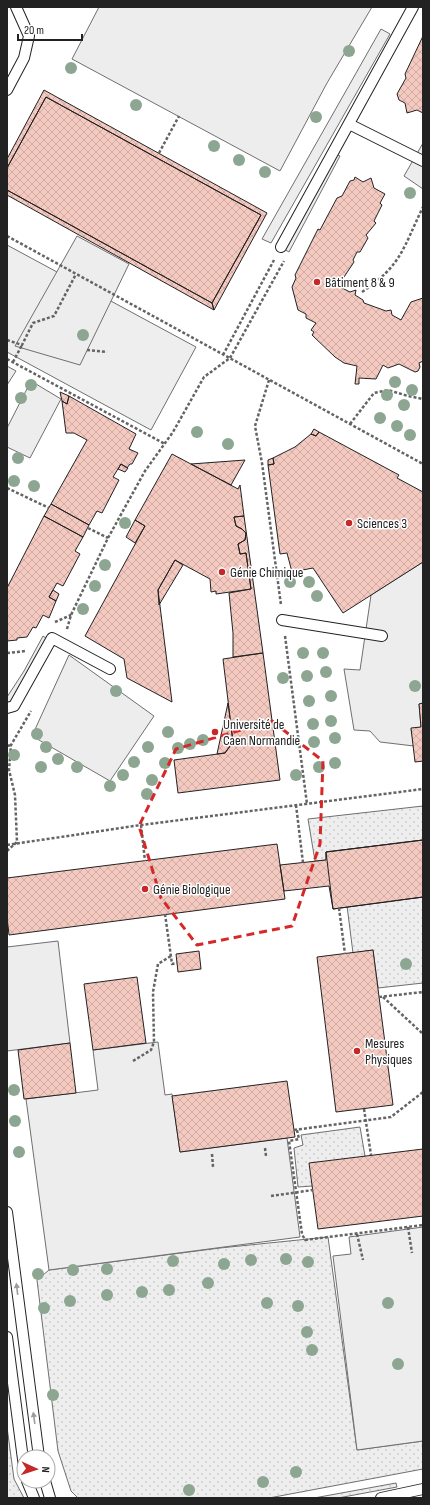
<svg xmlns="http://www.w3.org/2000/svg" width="430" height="1505" viewBox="0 0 430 1505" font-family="'Sofia Sans Condensed',sans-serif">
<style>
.grass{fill:url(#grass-dots);stroke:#6f6f6f}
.park{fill:#eee;stroke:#6f6f6f}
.parking{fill:#ededed;stroke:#6f6f6f}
.building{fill:url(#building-cross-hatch);stroke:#222}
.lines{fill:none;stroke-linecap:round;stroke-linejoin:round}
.lane-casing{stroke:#222;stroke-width:12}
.path{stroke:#646464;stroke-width:2.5;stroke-dasharray:3 2;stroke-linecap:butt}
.lane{stroke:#fff;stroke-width:10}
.tree{fill:#8da692}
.oneway{fill:#9c9c9c}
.marked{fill:none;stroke:#d62828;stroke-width:3;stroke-dasharray:8 5;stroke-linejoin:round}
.poi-dot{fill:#c62828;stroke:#fff;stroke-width:1.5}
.labels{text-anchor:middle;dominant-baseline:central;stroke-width:3;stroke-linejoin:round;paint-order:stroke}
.poi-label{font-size:14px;fill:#222;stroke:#fff;text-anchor:start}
</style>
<defs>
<pattern id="grass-dots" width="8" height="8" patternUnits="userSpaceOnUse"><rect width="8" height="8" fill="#eee"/><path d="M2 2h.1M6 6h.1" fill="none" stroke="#ccc" stroke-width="1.8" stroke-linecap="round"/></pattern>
<pattern id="building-cross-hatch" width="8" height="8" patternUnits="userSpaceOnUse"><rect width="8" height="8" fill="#f3c9c0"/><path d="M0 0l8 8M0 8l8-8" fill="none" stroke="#d0aca5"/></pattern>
</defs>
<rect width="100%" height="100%" fill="#fff"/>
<!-- grass -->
<path class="grass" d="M423,806V840L326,852V860L315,861L308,819Z
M423,897V983L378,988L373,950L353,953L347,906Z
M360,1127L365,1156L312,1186L298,1187L294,1148L303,1145L301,1135Z
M328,1237L357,1450L423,1441V1469L269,1498H78L71,1491L58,1451L37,1280L49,1270L220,1248Z
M7,1427L14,1479L24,1498H7Z
M396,1483L397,1487L338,1498H314Z"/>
<!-- park -->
<path class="park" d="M7,245L196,347L151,430L7,352Z"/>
<!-- parking -->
<path class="parking" d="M99,7H372L327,83L280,171L72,59Z
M381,29L390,34L271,243L262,239Z
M423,143V189L404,176Z
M334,153L340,156L289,252L282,248Z
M77,236L129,264L80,365L15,346Z
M7,366L16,371L7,385Z
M31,381L61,399L30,458L7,447V428Z
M423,562V703L419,704L421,727L411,729L414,746L380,742L370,731L354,730L344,669L360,670L371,595Z
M43,636L49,640L17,695L7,705V697L24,671Z
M69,655L154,716L110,781L32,736Z
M58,941L70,1043L7,1051V947Z
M158,1042L165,1095L172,1094L180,1152L287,1138L300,1237L49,1270L26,1099L98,1090L93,1050Z
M423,1227V1441L357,1450L333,1256L351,1254L349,1237Z"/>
<!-- building -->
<path class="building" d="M423,36V113L417,110L407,113L405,103L399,100L397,94L406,78L405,74Z
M44,90L267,213L214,310L212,303L261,215L46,97L7,168V159Z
M46,97L261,215L212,303L7,190V168Z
M355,177L363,182L371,178L374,188L385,194L380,203L382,205L374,221L376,223L366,235L368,238L360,252H357L353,260L354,262L338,286L350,292L356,290L355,295L363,300L364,303L386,311L391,310L392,315L401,320L411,302L423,298V361L419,363L420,367L418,371L415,372L399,364L388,368L383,365L376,379L359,378V384H355L357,366L344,363L335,357L312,335L314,332L311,330L316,323L306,318V314L298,310L292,287L296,278L295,275L318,229L320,230L337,198L342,196L350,181L354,180Z
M7,190L212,303L214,310L7,195Z
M60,392L69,396L67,404L62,401Z
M69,396L136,434L129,449L138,453L132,464H130L127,468L121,464L113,477L119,480L102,513L97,511L89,525L51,504L87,440L74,433H66L62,401L67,404Z
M314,429L319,432L316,436L311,434Z
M319,432L399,475L397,478L423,492V562L343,613L313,568L292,572L287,553L280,554L268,465L274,464L273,458L295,447L311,434L316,436Z
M172,454L238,489L240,485L244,516L234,517L236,526L242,529L246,533L245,540L238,544L240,554L246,553L251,589L216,594V591L211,592L210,579L175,560L158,590L172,702L127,678L124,659L85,636L145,526L135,520Z
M273,458L274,464L268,465V460Z
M245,460L231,485L191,464Z
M121,464L128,468L125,472L118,469Z
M51,504L89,525L83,537L44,516Z
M44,516L83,537L75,551L80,554L63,586L57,583L49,597L56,601L49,618L43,615L36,628L33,627L27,637L17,638V640L7,641V588Z
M244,516L263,653L233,657V633L229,593L251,589L246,553L240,554L238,544L245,540L246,533L242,529L236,526L234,517Z
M135,520L145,526L135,543L126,537Z
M175,560L183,565L159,605L158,590Z
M53,590L59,594L56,601L49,597Z
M263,653L280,780L178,793L174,760L225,753L233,742L223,659Z
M228,703L233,742L225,753L217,754Z
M423,703V761L415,762L411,728L421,727L419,704Z
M423,840V897L333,909L329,886L284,891L280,865L326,860V852Z
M423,840V897L333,909L326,852Z
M277,844L285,899L9,935L7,917V878Z
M373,950L393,1105L336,1112L317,957Z
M199,951L201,969L178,972L176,954Z
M137,977L146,1043L93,1050L84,984Z
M70,1043L76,1093L24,1099L18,1050Z
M287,1081L295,1137L180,1152L172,1096Z
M423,1149V1216L318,1229L309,1163Z"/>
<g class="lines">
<defs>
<path id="lane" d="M7,90L24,58L29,36L16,7
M349,124L423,161
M281,247L413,7
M282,620L382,636
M7,708L14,706L52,638L110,669
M7,1212L39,1457
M7,1337L24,1467
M27,1481L34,1498
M45,1481L50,1498
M381,1498L423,1489"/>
</defs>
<!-- lane casing -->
<use href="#lane" class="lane-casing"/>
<!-- path -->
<path class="path" d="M159,153L179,116
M7,236L423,464
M362,292C402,265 403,248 423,207
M7,340L22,345L33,323L54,316L76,274
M87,350L107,352
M223,355L274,260
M7,359L165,444
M13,362L22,345
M269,380L255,426L262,463L281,605
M350,424L374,393L388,390L408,396L423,399
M7,488L49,508
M88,528L108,538
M55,622L71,615
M67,629L71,615L108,538L145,471L173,432L204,377L230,358L284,261
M285,636L307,804
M7,653L26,651
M7,746L11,745
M296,805L303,863
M141,825L145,861
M7,845L141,825L423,789
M7,851L17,842L15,795L9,770L11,745L31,711
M339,908L345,954
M165,914L172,964L177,963
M379,997L423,992
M383,997L423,1034
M133,1061L151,1050L154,1042L153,992L158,964L171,956
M364,1109L371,1155
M294,1130L391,1117L423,1092
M297,1130L299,1139L289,1141L302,1234L305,1240L423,1225
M265,1148L266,1156
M212,1154L213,1167
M271,1196L313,1190
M408,1227L412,1253
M357,1234L363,1260"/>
<!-- lane -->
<use href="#lane" class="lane"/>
</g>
<!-- trees -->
<g class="tree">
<circle cx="349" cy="51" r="6"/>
<circle cx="71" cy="68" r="6"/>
<circle cx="136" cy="105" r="6"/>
<circle cx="316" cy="117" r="6"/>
<circle cx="214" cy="146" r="6"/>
<circle cx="239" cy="160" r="6"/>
<circle cx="265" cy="172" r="6"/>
<circle cx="410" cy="193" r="6"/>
<circle cx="83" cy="335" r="6"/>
<circle cx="395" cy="382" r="6"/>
<circle cx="31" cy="385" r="6"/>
<circle cx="412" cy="390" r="6"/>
<circle cx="387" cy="395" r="6"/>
<circle cx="21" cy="398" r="6"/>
<circle cx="404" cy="405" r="6"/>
<circle cx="380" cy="418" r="6"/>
<circle cx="397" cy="426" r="6"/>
<circle cx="197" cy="432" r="6"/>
<circle cx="410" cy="435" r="6"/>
<circle cx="228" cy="444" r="6"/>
<circle cx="18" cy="458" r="6"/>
<circle cx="14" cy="481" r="6"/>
<circle cx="34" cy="486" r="6"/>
<circle cx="125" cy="523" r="6"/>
<circle cx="105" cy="565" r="6"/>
<circle cx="290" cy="582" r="6"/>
<circle cx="309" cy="582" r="6"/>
<circle cx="95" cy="586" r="6"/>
<circle cx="317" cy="596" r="6"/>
<circle cx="83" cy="609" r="6"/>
<circle cx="303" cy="653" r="6"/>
<circle cx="323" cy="653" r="6"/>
<circle cx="326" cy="672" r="6"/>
<circle cx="307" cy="676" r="6"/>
<circle cx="283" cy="678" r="6"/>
<circle cx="415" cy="686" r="6"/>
<circle cx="116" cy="691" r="6"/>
<circle cx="331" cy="696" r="6"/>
<circle cx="309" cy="701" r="6"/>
<circle cx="331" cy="721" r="6"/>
<circle cx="313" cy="724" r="6"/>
<circle cx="168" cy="732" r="6"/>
<circle cx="37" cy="734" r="6"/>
<circle cx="335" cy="738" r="6"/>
<circle cx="203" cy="740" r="6"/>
<circle cx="314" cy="742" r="6"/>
<circle cx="190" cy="744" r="6"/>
<circle cx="46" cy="747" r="6"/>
<circle cx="148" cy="747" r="6"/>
<circle cx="178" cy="748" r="6"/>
<circle cx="14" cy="755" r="6"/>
<circle cx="58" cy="759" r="6"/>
<circle cx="134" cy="762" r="6"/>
<circle cx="165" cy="763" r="6"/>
<circle cx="335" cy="763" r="6"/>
<circle cx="41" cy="767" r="6"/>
<circle cx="77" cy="767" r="6"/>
<circle cx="319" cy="767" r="6"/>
<circle cx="123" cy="775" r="6"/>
<circle cx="296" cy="775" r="6"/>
<circle cx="152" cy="780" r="6"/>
<circle cx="110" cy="786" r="6"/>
<circle cx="147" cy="794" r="6"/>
<circle cx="406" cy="964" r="6"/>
<circle cx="14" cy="1090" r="6"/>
<circle cx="15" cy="1121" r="6"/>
<circle cx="19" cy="1152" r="6"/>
<circle cx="286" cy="1259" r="6"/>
<circle cx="251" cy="1260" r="6"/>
<circle cx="173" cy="1261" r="6"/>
<circle cx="308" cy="1262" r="6"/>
<circle cx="224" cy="1264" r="6"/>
<circle cx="107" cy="1269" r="6"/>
<circle cx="73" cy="1270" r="6"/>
<circle cx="38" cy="1274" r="6"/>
<circle cx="208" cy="1283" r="6"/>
<circle cx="169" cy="1290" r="6"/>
<circle cx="142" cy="1292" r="6"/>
<circle cx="107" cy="1295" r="6"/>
<circle cx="70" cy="1301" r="6"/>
<circle cx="267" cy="1303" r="6"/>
<circle cx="388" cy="1303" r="6"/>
<circle cx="298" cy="1306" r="6"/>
<circle cx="44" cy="1308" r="6"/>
<circle cx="307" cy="1332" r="6"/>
<circle cx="312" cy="1350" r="6"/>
<circle cx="398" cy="1364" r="6"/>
<circle cx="53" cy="1395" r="6"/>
<circle cx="296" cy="1472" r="6"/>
<circle cx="263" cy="1482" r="6"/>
<circle cx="189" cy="1490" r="6"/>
</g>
<!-- one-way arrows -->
<defs><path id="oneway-solid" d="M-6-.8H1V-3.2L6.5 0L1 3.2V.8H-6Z"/></defs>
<g class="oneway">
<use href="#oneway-solid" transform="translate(17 1289) rotate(-97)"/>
<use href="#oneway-solid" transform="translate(34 1418) rotate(-98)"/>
</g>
<!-- marked area -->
<path class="marked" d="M272,721L323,761L320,844L292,926L197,945L161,898L139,826L176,749Z"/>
<!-- markers -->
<g class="poi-dot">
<circle cx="317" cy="282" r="4"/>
<circle cx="349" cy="523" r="4"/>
<circle cx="222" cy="572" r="4"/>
<circle cx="215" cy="732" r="4"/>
<circle cx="145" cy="889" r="4"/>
<circle cx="357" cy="1051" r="4"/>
</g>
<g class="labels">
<!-- poi labels -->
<g class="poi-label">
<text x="325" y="282">Bâtiment 8 &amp; 9</text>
<text x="357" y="523">Sciences 3</text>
<text x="230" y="572">Génie Chimique</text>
<text x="223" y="724">Université de<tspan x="223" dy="16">Caen Normandie</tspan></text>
<text x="153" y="889">Génie Biologique</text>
<text x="365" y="1043">Mesures<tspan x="365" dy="16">Physiques</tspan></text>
</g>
</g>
<!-- border -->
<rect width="430" height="1505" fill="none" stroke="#222222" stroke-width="16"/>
<!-- north arrow -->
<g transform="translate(36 1469) rotate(93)"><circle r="19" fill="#ffffff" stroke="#a7a7a7"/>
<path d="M0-3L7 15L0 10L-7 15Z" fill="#c62828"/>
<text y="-6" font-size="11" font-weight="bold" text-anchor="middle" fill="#222222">N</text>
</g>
<!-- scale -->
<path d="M18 34v6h64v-6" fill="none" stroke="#222222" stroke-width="2"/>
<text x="24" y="34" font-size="12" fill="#222222" stroke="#ffffff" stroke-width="3" paint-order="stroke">20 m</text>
</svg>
